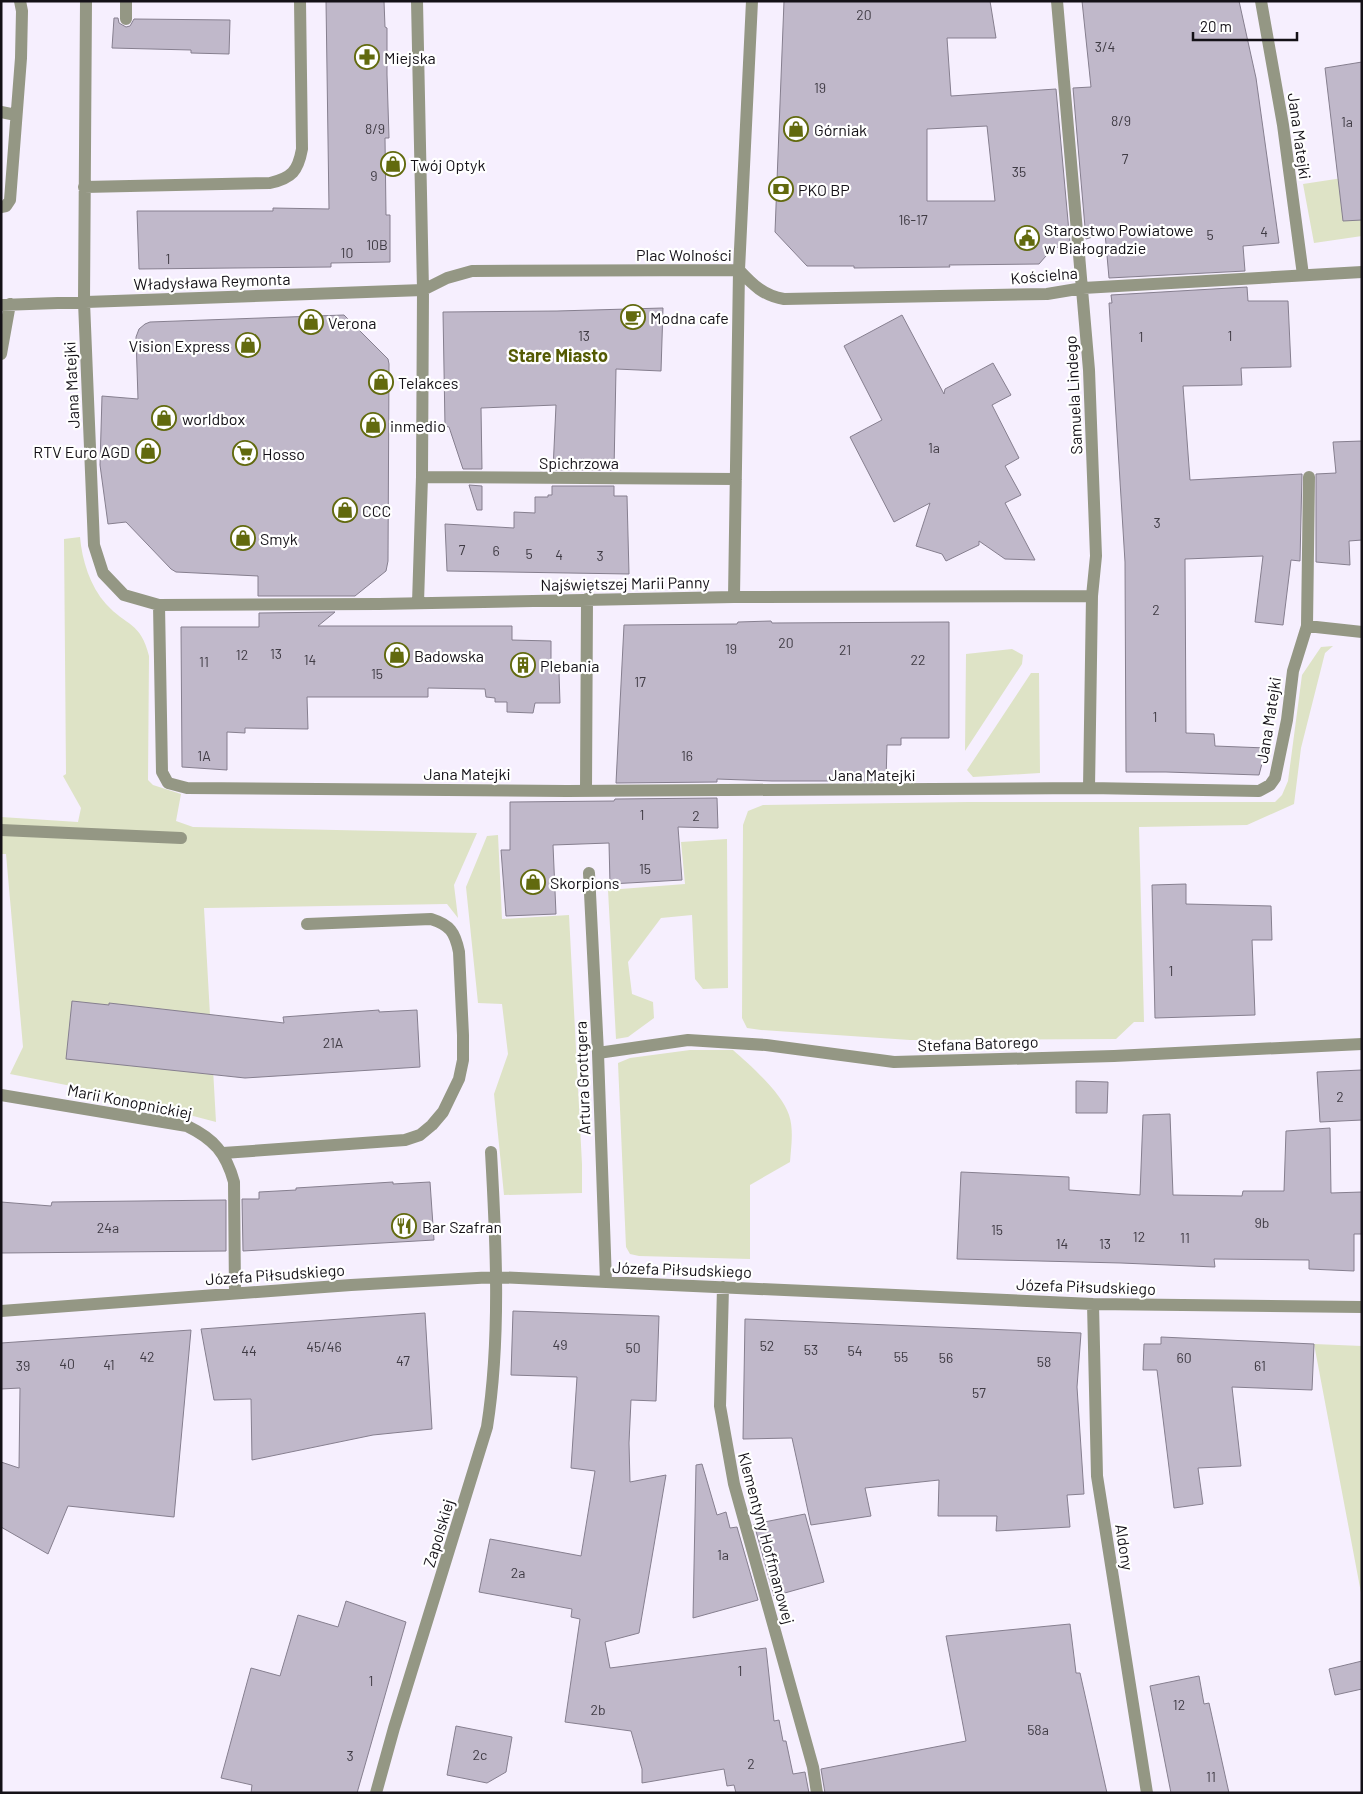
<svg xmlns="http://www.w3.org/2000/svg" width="1363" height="1794" viewBox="0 0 1363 1794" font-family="Barlow,sans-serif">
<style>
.green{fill:#dee3c6}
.building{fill:#c0b8ca;stroke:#867f8f;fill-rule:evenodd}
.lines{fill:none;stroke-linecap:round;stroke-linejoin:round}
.minor{stroke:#949784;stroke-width:12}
.labels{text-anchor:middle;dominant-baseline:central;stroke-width:4.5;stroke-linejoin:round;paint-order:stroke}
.number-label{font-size:14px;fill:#3f3b44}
.poi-label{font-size:16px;fill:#141117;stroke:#fff;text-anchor:start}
.street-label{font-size:16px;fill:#141117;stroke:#fff}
.neighbourhood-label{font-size:18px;font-weight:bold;fill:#545a03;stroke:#fff}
</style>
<rect width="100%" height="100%" fill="#f6effe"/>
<!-- green -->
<path class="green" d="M1362,175V236L1314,243L1303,184Z
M80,537C82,560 90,586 106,604C126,626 141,622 149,656L148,780L153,785L181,794L176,821L193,827L477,833L454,885L458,918L447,904L204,908L216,1122L102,1092L10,1074L23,1047L6,854H1V817L78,822L81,808L63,776L66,774L64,539Z
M1333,646L1325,653L1301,748L1294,804L1247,825L1139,827L1144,1022H1134L1116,1039L910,1040L761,1030L747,1028L742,1018L743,825L748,811L763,805L968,802H1275L1282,795L1288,781L1302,675L1321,647Z
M1012,649L1023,655L1022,664L965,751L966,654Z
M1031,673H1039L1040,773L973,777L967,770Z
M498,835L502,919L569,915L582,1164V1193L504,1195L494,1094L508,1054L502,1004L478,1003L466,887L487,836Z
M727,839L728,988L703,989L695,979L692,915L661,918L628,962L632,994L653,1002L654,1018L628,1037L616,1039L608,890L685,884L681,842Z
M690,1050H733C750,1065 782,1093 789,1115C794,1130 791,1147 790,1162L750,1185V1259L639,1256L630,1254L626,1247L618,1063L630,1058Z
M1314,1344L1362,1346V1598Z"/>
<!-- building -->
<path class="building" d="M326,1H384L385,27L387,28V75L389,138H385L386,215H390V262L331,263V267L139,269L137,211H273V208L329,209Z
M784,1H990L996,38H947L951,96L1056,89L1070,243L1052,249L1039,264L949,265L950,267L854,268V266H807L775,232ZM987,126L995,201H927V129Z
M1082,1H1239L1256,78L1279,243L1243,246L1245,271L1109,278L1105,233L1086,239L1073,88L1091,87Z
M114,18H118L119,23L126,27L130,26L134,19L230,20L229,54L191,53V50L112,48Z
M1362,62V220L1343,221L1325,68Z
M1247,287L1248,301H1288L1291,367L1241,368L1242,385L1183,386L1190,480L1302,474L1300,561L1291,560L1283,625L1255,622L1263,556L1185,559L1186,733L1214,734L1215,746L1266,748L1259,775L1166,772H1126L1125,562L1109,303H1112L1111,295Z
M663,308L661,371L616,369L614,470H553L556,405L481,408L482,469H463L449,427L445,426L443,312L557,311Z
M344,315L388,359L389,364L388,561L386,571L355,596H258V576L176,572L171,569L126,522L108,524L100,465L102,396L138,399L136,337L139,329L145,324L150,322Z
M902,315L944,394L945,389L993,363L1011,395L992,405L1019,458L1005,466L1021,495L1005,503L1035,560L1005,559L979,541V545L946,561L942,554L916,546L930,503L894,522L850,437L882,420L844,346Z
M1362,441V540L1349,541L1350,565L1316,562V474L1336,473L1333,442Z
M469,485L482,486V510H477Z
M552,486H614V496H627L629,574L447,571L445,524L514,528V512L535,513V497H548V495H552Z
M335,612L318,626H512V640L551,641V673H559L560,703H535L533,713L507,712V702H495V698L486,697L485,689L428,688V697H307L308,729L245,728V733L227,732V770L182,767L181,627H259V613Z
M771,621L772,623L949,622V738H901V745H887L886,781H772L717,779V782L616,783L624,625L737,624L738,622Z
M717,798L718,828L678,827L682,880L610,884L609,843L553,845L556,914L506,916L501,850H510V802L614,801L615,799Z
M1186,884V904L1271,906L1272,940H1252L1255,1015L1155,1018L1152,885Z
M72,1001L109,1005V1003L284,1023L283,1017L379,1010V1012L417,1010L420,1067L245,1078L66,1059Z
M1362,1070V1120L1320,1122L1317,1072Z
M1076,1081L1108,1082L1107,1113H1076Z
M1170,1114L1173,1195L1242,1196L1243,1191H1284L1286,1131L1330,1128L1331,1193L1362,1192V1234H1354V1271L1309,1269V1260L1214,1259L1215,1267L1121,1263L957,1259L961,1172L1069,1177V1190L1140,1195L1143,1115Z
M393,1182V1184L430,1182L434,1240L243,1251L242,1199H259V1192L296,1190V1188Z
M226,1200V1251L1,1253V1202L51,1206L52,1202Z
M513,1311L659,1316L656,1401L631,1400L629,1443L630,1482L666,1475L639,1633L605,1642L610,1668L766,1648L774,1721L779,1720L783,1741H786L793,1774L805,1772L809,1793H736L734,1785L727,1786L724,1769L642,1783V1769L631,1731L565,1722L580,1619L571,1617L572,1609L479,1592L490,1539L581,1556L595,1471L571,1468L577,1377L511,1375Z
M425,1313L432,1429L373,1435L252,1460L251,1399L214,1400L201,1329Z
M745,1319L1081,1333L1077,1387L1084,1494L1067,1495L1070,1527L996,1531L997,1516H938L939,1480L865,1488L871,1516L811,1525L792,1438L743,1439Z
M191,1330L174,1517L68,1506L48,1554L1,1527V1462L19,1468L20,1388L1,1389V1343Z
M1161,1337L1314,1344L1312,1390L1232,1387L1241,1466L1198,1468L1203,1504L1174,1508L1157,1370H1143L1144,1344H1161Z
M702,1464L717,1515L726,1512L730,1528L737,1527L758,1600L693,1618L696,1465Z
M805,1514L824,1582L774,1596L754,1524Z
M346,1601L406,1622L357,1793H251L252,1785L221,1778L251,1668L280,1676L298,1615L338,1627Z
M1070,1624L1076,1673H1080L1107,1793H825L821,1769L966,1741L946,1636Z
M1362,1661V1689L1335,1695L1329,1669Z
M1199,1676L1204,1704L1209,1703L1229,1793H1171L1150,1686Z
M456,1726L512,1737L506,1772L487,1783L447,1775Z"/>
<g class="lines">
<!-- minor -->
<path class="minor" d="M86,1L84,302L94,545L103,573L124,595L159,605L379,604L734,597L1092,596
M417,1L423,290L422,477L418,603
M1057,1L1089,370L1096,556L1092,596L1089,788
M1261,1L1283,125L1303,275
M126,19V1
M1,112L16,115
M84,187L270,183C292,178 298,171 302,149L300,1
M1,207L6,206L10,200L21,58L22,11L20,1
M739,270C753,285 764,296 784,299L1047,294L1083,288L1362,272
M1,305L423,290L447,278L472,271L739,270
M1,354L10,304
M422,477L736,479
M734,597L739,270L752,1
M159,605L162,772L168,783L187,788L567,791L1089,788L1259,791L1270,785L1275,778L1287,720L1293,671L1307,626L1309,477
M1307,626L1362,632
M586,791L587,599
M1,830L181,838
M589,873L598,1053L606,1282
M598,1053L688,1040L766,1045L894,1062L1114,1056L1362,1044
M1,1095L187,1126C214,1139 226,1153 234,1182L235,1293
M223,1153L405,1140L420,1135L432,1125L443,1112L459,1079L463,1060V1035L459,952C455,932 450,925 431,919L307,924
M723,1287L720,1406L734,1484L813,1767L817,1793
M1093,1304L1097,1476L1147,1793
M1,1311L351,1285L495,1277L1093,1304L1362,1307
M376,1793L394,1728L487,1427C501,1338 496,1241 491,1152"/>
</g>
<!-- icons -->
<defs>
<symbol id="pharmacy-ring" viewBox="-11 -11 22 22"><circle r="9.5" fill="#fff" stroke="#626a0e" stroke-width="1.5"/><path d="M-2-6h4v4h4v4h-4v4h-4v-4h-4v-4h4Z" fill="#626a0e"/></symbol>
<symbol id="shop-ring" viewBox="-11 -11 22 22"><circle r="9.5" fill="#fff" stroke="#626a0e" stroke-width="1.5"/><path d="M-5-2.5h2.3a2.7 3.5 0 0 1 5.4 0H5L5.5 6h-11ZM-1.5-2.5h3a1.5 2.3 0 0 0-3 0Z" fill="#626a0e"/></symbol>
<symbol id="bank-ring" viewBox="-11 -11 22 22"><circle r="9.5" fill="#fff" stroke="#626a0e" stroke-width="1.5"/><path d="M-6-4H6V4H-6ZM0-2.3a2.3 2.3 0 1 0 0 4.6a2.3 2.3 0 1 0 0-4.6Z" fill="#626a0e"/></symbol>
<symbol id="civic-ring" viewBox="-11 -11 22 22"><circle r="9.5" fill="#fff" stroke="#626a0e" stroke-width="1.5"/><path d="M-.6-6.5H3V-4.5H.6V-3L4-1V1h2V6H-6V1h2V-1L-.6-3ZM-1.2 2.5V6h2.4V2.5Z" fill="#626a0e"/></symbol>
<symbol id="cafe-ring" viewBox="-11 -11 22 22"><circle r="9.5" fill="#fff" stroke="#626a0e" stroke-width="1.5"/><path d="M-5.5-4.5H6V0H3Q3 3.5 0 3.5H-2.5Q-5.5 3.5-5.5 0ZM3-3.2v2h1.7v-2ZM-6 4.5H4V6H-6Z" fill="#626a0e"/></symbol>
<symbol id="supermarket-ring" viewBox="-11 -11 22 22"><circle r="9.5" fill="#fff" stroke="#626a0e" stroke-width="1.5"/><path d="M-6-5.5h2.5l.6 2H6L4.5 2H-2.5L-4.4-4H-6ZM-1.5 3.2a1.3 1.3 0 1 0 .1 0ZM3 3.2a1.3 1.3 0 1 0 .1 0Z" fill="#626a0e"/></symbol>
<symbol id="building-ring" viewBox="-11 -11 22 22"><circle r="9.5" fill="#fff" stroke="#626a0e" stroke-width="1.5"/><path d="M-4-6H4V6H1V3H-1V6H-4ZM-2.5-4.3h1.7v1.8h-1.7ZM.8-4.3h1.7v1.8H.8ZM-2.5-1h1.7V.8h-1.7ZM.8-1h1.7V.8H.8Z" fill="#626a0e"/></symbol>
<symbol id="restaurant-ring" viewBox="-11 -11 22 22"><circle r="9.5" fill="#fff" stroke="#626a0e" stroke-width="1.5"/><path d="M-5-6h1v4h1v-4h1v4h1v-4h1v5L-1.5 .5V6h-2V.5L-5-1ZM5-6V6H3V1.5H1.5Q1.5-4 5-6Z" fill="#626a0e"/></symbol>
</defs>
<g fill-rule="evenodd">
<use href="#pharmacy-ring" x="353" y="43" width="28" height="28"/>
<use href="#shop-ring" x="782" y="115" width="28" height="28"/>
<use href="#shop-ring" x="379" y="150" width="28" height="28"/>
<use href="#bank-ring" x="767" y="175" width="28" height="28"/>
<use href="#civic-ring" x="1013" y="224" width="28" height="28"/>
<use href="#cafe-ring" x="619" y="303" width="28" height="28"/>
<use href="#shop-ring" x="297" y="308" width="28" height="28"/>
<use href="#shop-ring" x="234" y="331" width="28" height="28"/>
<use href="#shop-ring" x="367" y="368" width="28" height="28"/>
<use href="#shop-ring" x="150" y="404" width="28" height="28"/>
<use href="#shop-ring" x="359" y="411" width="28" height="28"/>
<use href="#shop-ring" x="134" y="437" width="28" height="28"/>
<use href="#supermarket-ring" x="231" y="439" width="28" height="28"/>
<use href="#shop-ring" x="331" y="496" width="28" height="28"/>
<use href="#shop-ring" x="229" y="524" width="28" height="28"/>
<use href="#shop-ring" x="383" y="641" width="28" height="28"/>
<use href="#building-ring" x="509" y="651" width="28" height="28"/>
<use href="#shop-ring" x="519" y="868" width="28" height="28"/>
<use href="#restaurant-ring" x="390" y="1212" width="28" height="28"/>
</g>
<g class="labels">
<!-- number labels -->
<g class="number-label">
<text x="864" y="14">20</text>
<text x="1105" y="46">3/4</text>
<text x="820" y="87">19</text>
<text x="1121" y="120">8/9</text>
<text x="1347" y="121">1a</text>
<text x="375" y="128">8/9</text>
<text x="1125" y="158">7</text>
<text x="1019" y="171">35</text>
<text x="374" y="175">9</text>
<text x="913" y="219">16-17</text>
<text x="1264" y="231">4</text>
<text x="1210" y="234">5</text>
<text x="377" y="244">10B</text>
<text x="347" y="252">10</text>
<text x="168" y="258">1</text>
<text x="584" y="335">13</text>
<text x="1230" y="335">1</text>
<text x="1141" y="336">1</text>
<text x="934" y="447">1a</text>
<text x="1157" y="522">3</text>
<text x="462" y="549">7</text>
<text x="496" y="550">6</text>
<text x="529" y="553">5</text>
<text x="559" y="554">4</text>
<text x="600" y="555">3</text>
<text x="1156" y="609">2</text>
<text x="786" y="642">20</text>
<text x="731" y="648">19</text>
<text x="845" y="649">21</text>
<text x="276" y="653">13</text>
<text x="242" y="654">12</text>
<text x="310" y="659">14</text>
<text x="918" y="659">22</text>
<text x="204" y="661">11</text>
<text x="377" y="673">15</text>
<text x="640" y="681">17</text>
<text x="1155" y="716">1</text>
<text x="204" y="755">1A</text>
<text x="687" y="755">16</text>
<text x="642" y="814">1</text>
<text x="696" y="815">2</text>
<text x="645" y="868">15</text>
<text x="1171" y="970">1</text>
<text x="333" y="1042">21A</text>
<text x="1340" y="1096">2</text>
<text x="1262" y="1222">9b</text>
<text x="108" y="1227">24a</text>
<text x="997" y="1229">15</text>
<text x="1139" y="1236">12</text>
<text x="1185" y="1237">11</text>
<text x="1062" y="1243">14</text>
<text x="1105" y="1243">13</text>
<text x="560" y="1344">49</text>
<text x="767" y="1345">52</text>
<text x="324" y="1346">45/46</text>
<text x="633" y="1347">50</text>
<text x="811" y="1349">53</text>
<text x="249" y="1350">44</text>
<text x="855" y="1350">54</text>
<text x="147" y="1356">42</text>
<text x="901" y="1356">55</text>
<text x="946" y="1357">56</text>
<text x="1184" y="1357">60</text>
<text x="403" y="1360">47</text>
<text x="1044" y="1361">58</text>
<text x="67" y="1363">40</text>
<text x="109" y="1364">41</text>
<text x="23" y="1365">39</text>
<text x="1260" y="1365">61</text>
<text x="979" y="1392">57</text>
<text x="723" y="1554">1a</text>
<text x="518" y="1572">2a</text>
<text x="740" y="1670">1</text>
<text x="371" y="1680">1</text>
<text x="1179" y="1704">12</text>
<text x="598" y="1709">2b</text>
<text x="1038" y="1729">58a</text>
<text x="480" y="1754">2c</text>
<text x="350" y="1755">3</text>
<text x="751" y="1763">2</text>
<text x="1211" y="1776">11</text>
</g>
<!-- poi labels -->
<g class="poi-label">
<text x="384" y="57">Miejska</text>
<text x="814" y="129">Górniak</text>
<text x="410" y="164">Twój Optyk</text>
<text x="798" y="189">PKO BP</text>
<text x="1044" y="229">Starostwo Powiatowe<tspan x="1044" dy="18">w Białogradzie</tspan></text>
<text x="650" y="317">Modna cafe</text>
<text x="328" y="322">Verona</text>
<text x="230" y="345" text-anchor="end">Vision Express</text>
<text x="398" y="382">Telakces</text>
<text x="182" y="418">worldbox</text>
<text x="390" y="425">inmedio</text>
<text x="130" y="451" text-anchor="end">RTV Euro AGD</text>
<text x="262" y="453">Hosso</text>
<text x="362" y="510">CCC</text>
<text x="260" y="538">Smyk</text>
<text x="414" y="655">Badowska</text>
<text x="540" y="665">Plebania</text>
<text x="550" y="882">Skorpions</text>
<text x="422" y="1226">Bar Szafran</text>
</g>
<!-- street labels -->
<g class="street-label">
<text transform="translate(1300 136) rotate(82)">Jana Matejki</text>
<text x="684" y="254">Plac Wolności</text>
<text transform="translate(1044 275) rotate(-5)">Kościelna</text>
<text transform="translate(212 281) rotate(-2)">Władysława Reymonta</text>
<text transform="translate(71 385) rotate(-93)">Jana Matejki</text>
<text transform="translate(1073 395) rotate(-93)">Samuela Lindego</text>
<text x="579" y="462">Spichrzowa</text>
<text transform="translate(625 583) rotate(-1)">Najświętszej Marii Panny</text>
<text transform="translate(1268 720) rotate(-81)">Jana Matejki</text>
<text x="467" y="773">Jana Matejki</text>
<text x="872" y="774">Jana Matejki</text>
<text transform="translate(978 1043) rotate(-2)">Stefana Batorego</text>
<text transform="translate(582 1078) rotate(-92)">Artura Grottgera</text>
<text transform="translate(130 1101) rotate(11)">Marii Konopnickiej</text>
<text transform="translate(682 1269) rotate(2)">Józefa Piłsudskiego</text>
<text transform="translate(275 1274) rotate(-4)">Józefa Piłsudskiego</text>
<text transform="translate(1086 1286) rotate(2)">Józefa Piłsudskiego</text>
<text transform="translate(438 1533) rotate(-73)">Zapolskiej</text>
<text transform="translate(767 1538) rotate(75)">Klementyny Hoffmanowej</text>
<text transform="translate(1125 1547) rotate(81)">Aldony</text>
</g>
<!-- neighbourhood labels -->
<g class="neighbourhood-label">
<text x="558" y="355">Stare Miasto</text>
</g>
</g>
<!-- border -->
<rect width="1363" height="1794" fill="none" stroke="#141117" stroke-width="5"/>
<!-- scale -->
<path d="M1193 32v8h104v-8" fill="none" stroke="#141117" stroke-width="2.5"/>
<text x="1200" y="32" font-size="15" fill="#141117" stroke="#ffffff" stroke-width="4" paint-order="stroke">20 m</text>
</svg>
